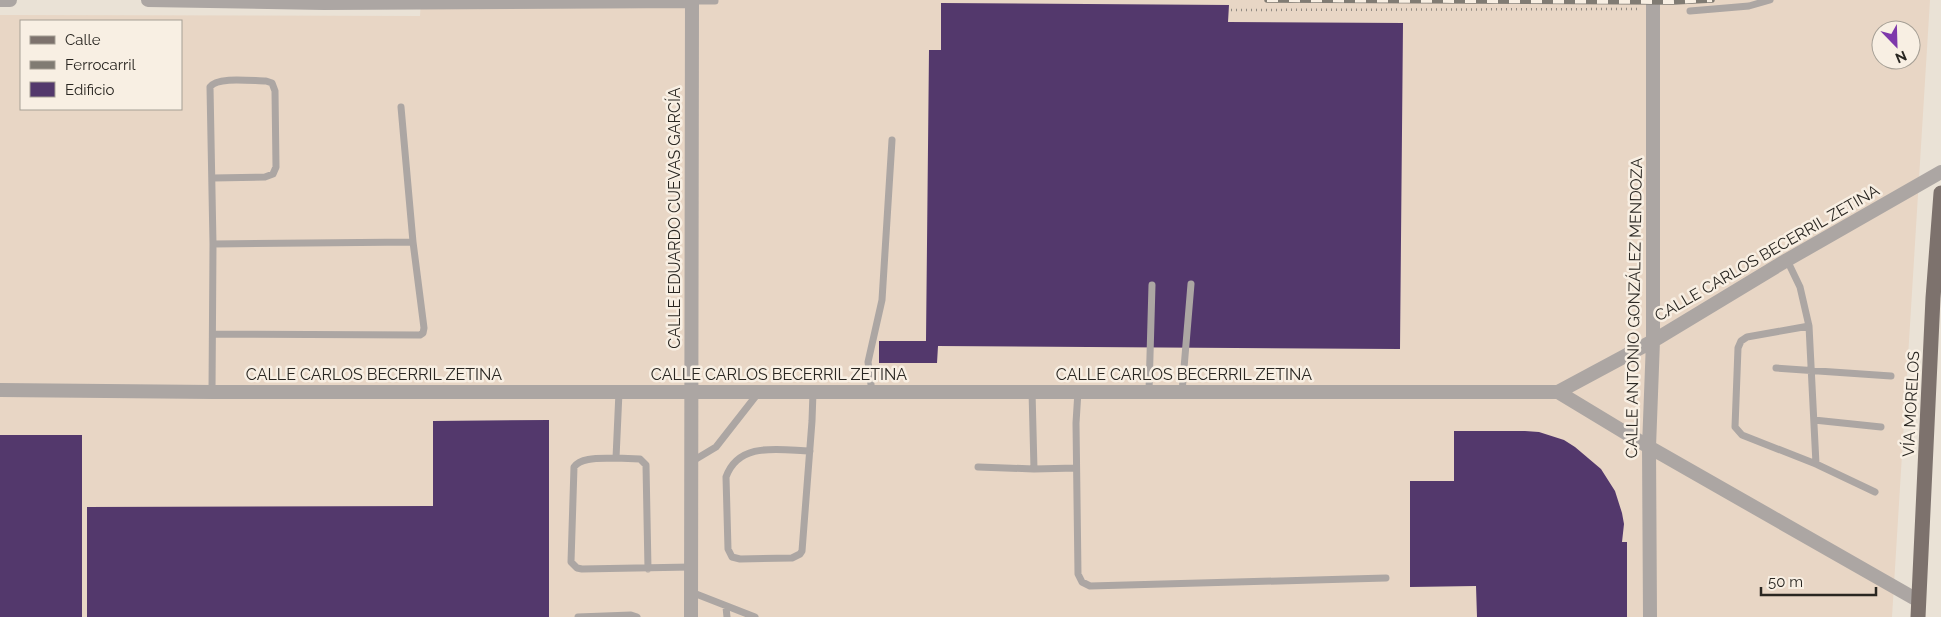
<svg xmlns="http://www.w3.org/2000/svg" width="1941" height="617" viewBox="0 0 1941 617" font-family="Raleway,sans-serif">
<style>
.industrial{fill:#e8d6c5;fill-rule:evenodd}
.building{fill:#53386c}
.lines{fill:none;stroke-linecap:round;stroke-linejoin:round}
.path{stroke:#918b83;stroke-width:2.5;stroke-dasharray:1 4;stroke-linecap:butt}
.lane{stroke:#aca6a3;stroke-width:7}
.street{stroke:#aca6a3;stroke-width:14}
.primary{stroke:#7d726d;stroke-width:15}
.rail-casing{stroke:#807b73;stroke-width:5.5}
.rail{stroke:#f8efe3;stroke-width:4;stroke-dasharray:11;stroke-linecap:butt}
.labels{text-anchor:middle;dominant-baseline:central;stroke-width:5;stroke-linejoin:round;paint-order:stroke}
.street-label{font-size:16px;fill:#292621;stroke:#f8efe3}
</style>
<rect width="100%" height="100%" fill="#eae2d6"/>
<!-- industrial -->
<path class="industrial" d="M421,0H1930L1892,617H0V15L420,16ZM21,21H181V109H21ZM1881,30H1911V60H1881Z"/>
<!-- building -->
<path class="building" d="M941,3L1229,5L1228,22L1403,23L1400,349L938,346L937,363H879V341H926L929,50H941Z
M549,420V617H87V507L433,506V421Z
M1454,431H1525L1539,432L1564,440L1575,447L1601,469L1615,491L1622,513L1624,524L1622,542H1627V617H1477L1476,586L1410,587V481H1454Z
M0,435H82V617H0Z"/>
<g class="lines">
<!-- path -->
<path class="path" d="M1231,10L1639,9"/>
<!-- lane -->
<path class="lane" d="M692,1H715
M1690,11L1749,6L1770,0
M401,107L413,242
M213,178L265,177L273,174L276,167L275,91L272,83L266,81C253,81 217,76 210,87L213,244
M1787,260L1800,287L1809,326L1816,464
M1809,326L1747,337L1741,341L1738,348L1735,427L1742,435L1816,464L1875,492
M1776,368L1891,376
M1032,391L1034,469
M1078,391L1076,423L1078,574L1082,582L1090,586L1386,578
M1149,391L1152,285
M212,392L213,244L413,242L424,328L423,333L420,335L213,334
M619,392L616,458C604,459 582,456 574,467L571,562L577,568L582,569L691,567
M872,392L868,362L882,300L892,140
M1182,392L1191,284
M1814,420L1881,427
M810,451C779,450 739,441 726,477L728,549L732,557L740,559L792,558L800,554L802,551L812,421L813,392
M616,458L640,459L646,465L648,569
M691,462L716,447L759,392
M978,467L1034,469L1076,468
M691,592L755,617
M726,607L727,617
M578,617L631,615L637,617"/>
<!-- street -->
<path class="street" d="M0,0H10
M148,0L324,3L692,1
M0,390L212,392H1558L1653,341L1787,260L1941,172
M1558,392L1649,447L1919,601
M691,617L692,0
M1650,617L1649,447L1653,341V0"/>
<!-- primary -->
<path class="primary" d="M1918,617L1933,298L1941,193"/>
<defs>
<path id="rail" d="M1267,0L1673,2L1712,0"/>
</defs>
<!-- rail casing -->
<use href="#rail" class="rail-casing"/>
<!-- rail -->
<use href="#rail" class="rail"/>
</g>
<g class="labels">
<!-- street labels -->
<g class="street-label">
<text transform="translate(674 218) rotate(-90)">CALLE EDUARDO CUEVAS GARCÍA</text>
<text transform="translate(1767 253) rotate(-30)">CALLE CARLOS BECERRIL ZETINA</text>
<text transform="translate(1634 308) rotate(-89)">CALLE ANTONIO GONZÁLEZ MENDOZA</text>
<text x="374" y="374">CALLE CARLOS BECERRIL ZETINA</text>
<text x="779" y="374">CALLE CARLOS BECERRIL ZETINA</text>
<text x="1184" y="374">CALLE CARLOS BECERRIL ZETINA</text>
<text transform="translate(1911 404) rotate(-87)">VÍA MORELOS</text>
</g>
</g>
<!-- legend -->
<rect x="20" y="20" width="162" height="90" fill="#f8efe3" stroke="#a59f95"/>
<rect x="30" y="36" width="25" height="8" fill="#7d726d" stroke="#a59f95"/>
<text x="65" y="45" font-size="15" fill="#292621">Calle</text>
<rect x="30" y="61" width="25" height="8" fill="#807b73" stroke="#a59f95"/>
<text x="65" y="70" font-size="15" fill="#292621">Ferrocarril</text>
<rect x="30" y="82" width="25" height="15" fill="#53386c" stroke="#a59f95"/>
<text x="65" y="95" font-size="15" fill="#292621">Edificio</text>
<!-- north arrow -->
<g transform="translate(1896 45) rotate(157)"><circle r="24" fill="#f8efe3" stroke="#a59f95"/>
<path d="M0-4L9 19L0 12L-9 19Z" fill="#7e38ab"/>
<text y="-8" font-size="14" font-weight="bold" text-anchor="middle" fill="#292621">N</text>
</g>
<!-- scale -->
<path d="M1761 587v8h115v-8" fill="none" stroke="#292621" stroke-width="2.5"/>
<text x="1768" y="587" font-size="15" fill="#292621" stroke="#f8efe3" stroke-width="4" paint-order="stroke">50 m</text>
</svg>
